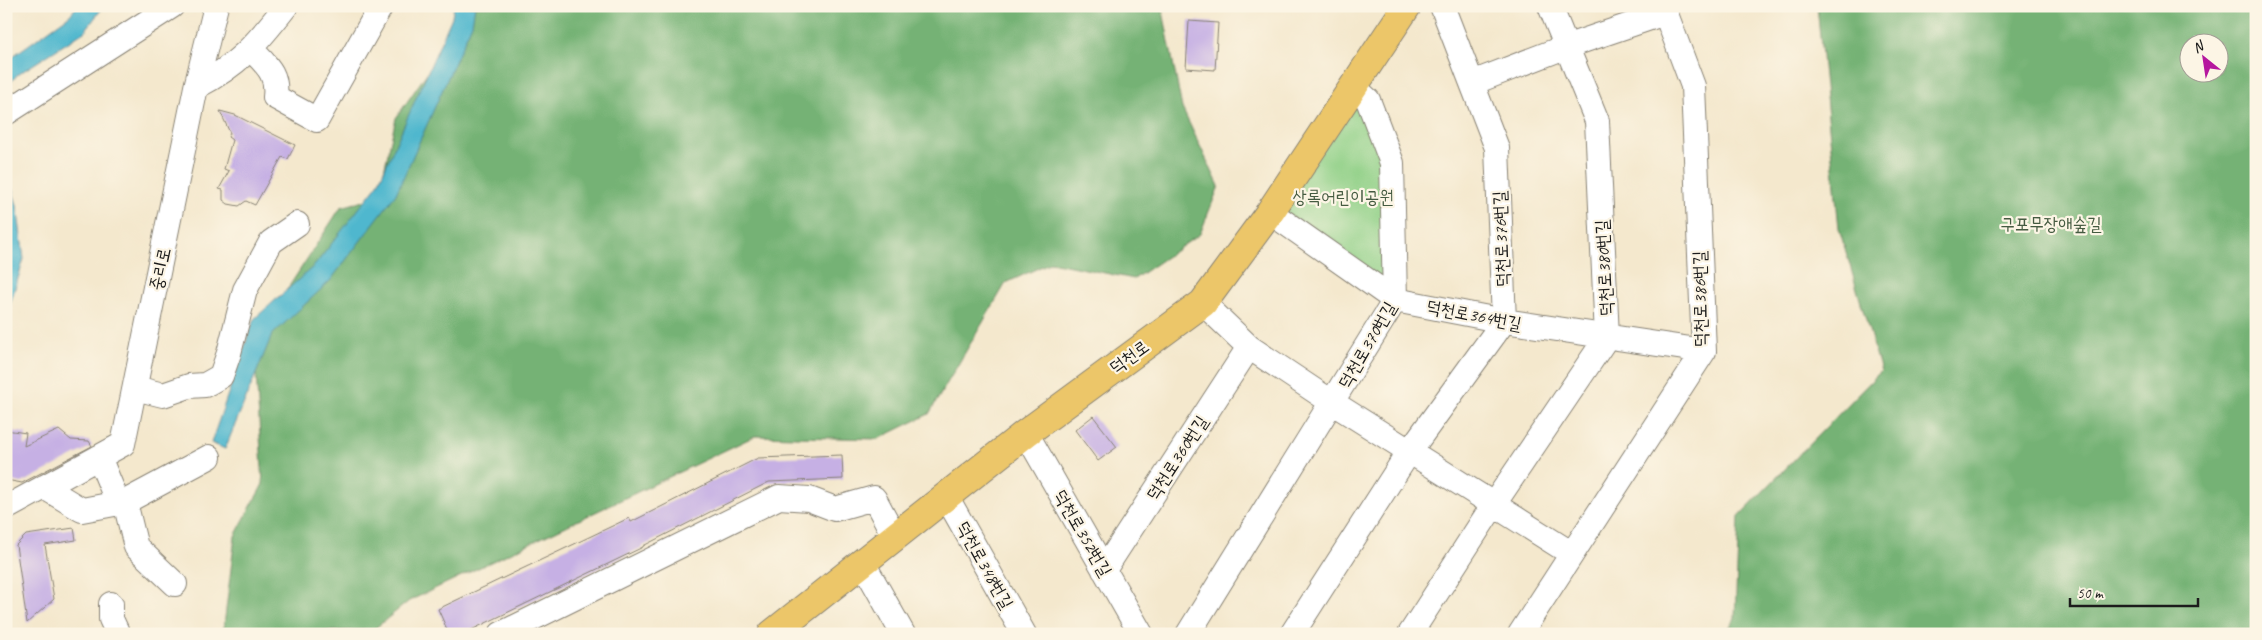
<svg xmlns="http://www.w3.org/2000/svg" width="2262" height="640" viewBox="0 0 2262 640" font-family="Caveat,'Poor Story',sans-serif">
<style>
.green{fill:#90d087;stroke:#567652}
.forest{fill:#74b274;stroke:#486748;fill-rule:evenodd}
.water{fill:#50b7ce;stroke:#366a75}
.building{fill:#c6b0e4}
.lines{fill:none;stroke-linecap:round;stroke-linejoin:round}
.minor-casing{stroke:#888274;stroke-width:26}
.major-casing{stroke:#888274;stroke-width:30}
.minor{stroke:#fff;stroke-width:24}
.major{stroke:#ecc669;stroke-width:28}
.labels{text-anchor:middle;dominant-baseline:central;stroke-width:4.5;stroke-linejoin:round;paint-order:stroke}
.park-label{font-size:18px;fill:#455b41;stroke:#fcf5e5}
.street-label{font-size:18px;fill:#1c1c1c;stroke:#fcf5e5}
</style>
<rect width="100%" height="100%" fill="#fcf5e5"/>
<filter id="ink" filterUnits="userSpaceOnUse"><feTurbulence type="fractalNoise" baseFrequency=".02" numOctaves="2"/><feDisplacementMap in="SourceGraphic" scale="10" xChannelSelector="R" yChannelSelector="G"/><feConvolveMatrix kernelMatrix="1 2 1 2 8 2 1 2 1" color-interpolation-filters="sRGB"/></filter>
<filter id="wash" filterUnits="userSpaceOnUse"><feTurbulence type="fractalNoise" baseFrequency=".0096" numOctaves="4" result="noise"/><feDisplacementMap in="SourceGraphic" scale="20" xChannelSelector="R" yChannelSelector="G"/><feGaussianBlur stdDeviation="1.12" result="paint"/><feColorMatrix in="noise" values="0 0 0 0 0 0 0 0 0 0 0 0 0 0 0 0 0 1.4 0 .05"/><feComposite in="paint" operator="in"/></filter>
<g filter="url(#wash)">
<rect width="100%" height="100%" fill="#f4e8cd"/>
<!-- green -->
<path class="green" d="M1354,94L1390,165L1393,291L1277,210Z"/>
<!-- forest -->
<path class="forest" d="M466,6H1162L1182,108L1219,186L1200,234L1134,279L1051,262L1006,283L929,414L878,439L755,436L409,601L373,630L223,634L235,536L263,484L254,340L341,207L378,197L396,118L466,16Z
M1817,6H2256V634H1725L1735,619L1739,516L1881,371L1839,228ZM2190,42H2220V72H2190Z"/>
<!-- water -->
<path class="water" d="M77,6H104L84,32L17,75L6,88V61L70,15Z
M454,6H475L472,24L396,194L330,281L272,335L225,449L211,443L254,319L315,265L378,184L452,17Z
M6,169L17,205L24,259L6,317L8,262Z"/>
<g id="blocks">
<!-- building -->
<path class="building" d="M1189,21L1218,23L1215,70L1186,68Z
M220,111L235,115L295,145L288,159L282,157L255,205L246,201L239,206L228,204L223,200V190L219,189L229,171L224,169L232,140L228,137L230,133Z
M1093,416L1117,447L1098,461L1075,430Z
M6,430L26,433L24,446L59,430L71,440L89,441L92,446L22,483L6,480Z
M842,455L843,479L769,482L643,546V547L463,634H449L438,609L629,518L631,522L758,458Z
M74,528L76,540L45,545L54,599L27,623L16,545L26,535Z"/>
</g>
</g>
<g filter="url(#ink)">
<use href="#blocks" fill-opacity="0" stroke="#888274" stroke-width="1"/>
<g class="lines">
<defs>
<path id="minor" d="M251,49C266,65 278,73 275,97L317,120L381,6
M1472,83L1565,47L1665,13
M196,87C239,65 257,43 286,6
M6,113L172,6
M1270,212L1395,300L1504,321L1704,351
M1203,303L1249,347L1333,403L1572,554
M135,388L163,395L189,386L205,385L221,376L229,353L245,290L271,242L297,224
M1026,433L1141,634
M99,457L118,503
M44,487L82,510L125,502L209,457
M946,496L1024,634
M125,502L136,547L175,584
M6,508L123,444L196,87L216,6
M863,563L903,634
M1104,570L1249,347
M111,604V619L118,634
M501,634L779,497L809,499L835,509L874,498L895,537
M1188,634L1395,300L1392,163L1368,100L1354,87
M1292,634L1409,452L1504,321L1497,148L1442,6
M1410,634L1494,504L1607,337L1597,121L1550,6
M1520,634L1704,351L1693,86L1663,6"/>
<path id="major" d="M772,634L1026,433L1203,303L1270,212L1407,6"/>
</defs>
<!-- minor casing -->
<use href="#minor" class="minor-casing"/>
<!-- major casing -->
<use href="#major" class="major-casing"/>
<!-- minor -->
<use href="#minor" class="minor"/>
<!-- major -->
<use href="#major" class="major"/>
</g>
</g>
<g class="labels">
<!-- park labels -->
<g class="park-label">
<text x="1343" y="197">상록어린이공원</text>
<text x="2051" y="224">구포무장애숲길</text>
</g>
<!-- street labels -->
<g class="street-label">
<text transform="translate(1501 239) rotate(-92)">덕천로376번길</text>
<text transform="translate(1604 268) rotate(-93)">덕천로380번길</text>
<text transform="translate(160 269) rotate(-78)">중리로</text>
<text transform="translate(1700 299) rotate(-91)">덕천로386번길</text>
<text transform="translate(1474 315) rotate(11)">덕천로364번길</text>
<text transform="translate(1367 345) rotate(-60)">덕천로370번길</text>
<text transform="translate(1129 357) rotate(-36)">덕천로</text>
<text transform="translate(1177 458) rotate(-57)">덕천로360번길</text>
<text transform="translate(1083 533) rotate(60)">덕천로352번길</text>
<text transform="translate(985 565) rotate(61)">덕천로348번길</text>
</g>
</g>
<!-- margin -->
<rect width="2262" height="640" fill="none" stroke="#fcf5e5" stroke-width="25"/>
<!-- north arrow -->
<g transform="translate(2204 58) rotate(330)"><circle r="24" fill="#fcf5e5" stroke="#a29e95"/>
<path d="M0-4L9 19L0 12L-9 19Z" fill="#b5179e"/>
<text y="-8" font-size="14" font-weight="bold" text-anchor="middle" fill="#1c1c1c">N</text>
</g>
<!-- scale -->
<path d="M2070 598v8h128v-8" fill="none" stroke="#1c1c1c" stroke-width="2.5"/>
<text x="2077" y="598" font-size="15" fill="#1c1c1c" stroke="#fcf5e5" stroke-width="4" paint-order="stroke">50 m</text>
</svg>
